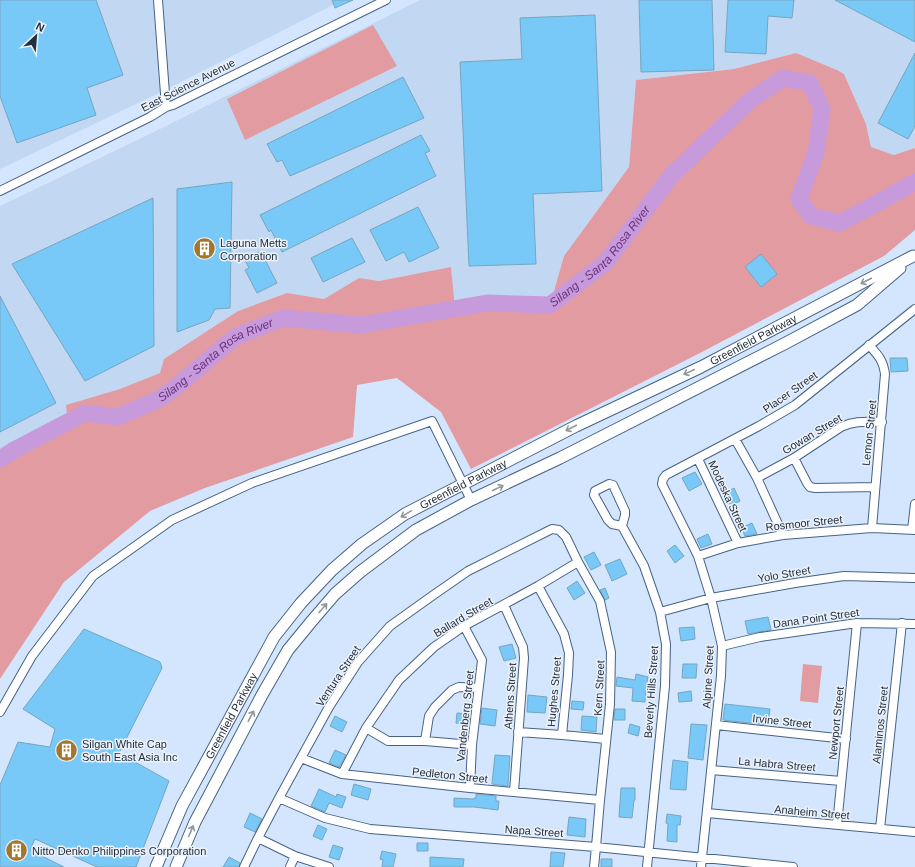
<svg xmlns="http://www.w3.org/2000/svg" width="915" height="867" viewBox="0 0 915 867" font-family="Arial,sans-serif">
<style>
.built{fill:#c2d7f2}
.green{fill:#e29ba0}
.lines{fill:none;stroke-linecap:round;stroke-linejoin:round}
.river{stroke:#c79adb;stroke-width:17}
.building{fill:#78c9f7;stroke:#76a5c0}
.street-casing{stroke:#476284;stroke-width:10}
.secondary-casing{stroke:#476284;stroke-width:13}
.street{stroke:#fff;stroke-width:8}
.secondary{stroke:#fff;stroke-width:11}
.oneway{stroke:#91979e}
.labels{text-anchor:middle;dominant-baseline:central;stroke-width:3;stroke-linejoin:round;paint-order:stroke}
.street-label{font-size:11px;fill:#232f3e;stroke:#ecf2fa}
.poi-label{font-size:11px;fill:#232f3e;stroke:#ecf2fa;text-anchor:start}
.water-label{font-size:12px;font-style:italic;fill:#69327f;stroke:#ecf2fa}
</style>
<rect width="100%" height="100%" fill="#d3e6fe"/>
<!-- built -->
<path class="built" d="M0,0H343L159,93L0,169Z
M420,0H915V148L894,155L871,147L866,124L844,74L837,70L796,53L734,69L636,80L629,167L564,256L550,305L487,303L454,309L451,267L379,281L359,278L324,299L287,293L238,311L164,359L160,373L120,389L67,405L68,422L14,450L0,459V206L158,130Z"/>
<!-- green -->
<path class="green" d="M373,25L397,66L245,140L227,99Z
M796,53L837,70L844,74L866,124L871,147L894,155L915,148V230L884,256L702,352L471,469L441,412L397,378L357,385L353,437L205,488L150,511L64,582L0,679V459L14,450L68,422L66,405L120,389L160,373L164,359L238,311L287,293L324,299L359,278L379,281L451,267L455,309L487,303L550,305L564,256L629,167L636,80L734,69Z
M803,664L822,666L818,703L800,701Z"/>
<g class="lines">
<!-- river -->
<path class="river" id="s1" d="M0,459L14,450L85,413L118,417L159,399L176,387L235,337L283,318L361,325L487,303L550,305L605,263L671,176L749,101L783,78L810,83L822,109L816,152L799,199L811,216L839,223L872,206L915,182"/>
</g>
<!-- building -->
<path class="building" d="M3,0H96L123,75L87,88L96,115L17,143L0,96V1Z
M332,0H353L335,8Z
M639,0H712L714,70L641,72Z
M728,0H794L792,18L768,16L766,54L725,52Z
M835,0H915V42Z
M595,15L602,191L533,194L536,264L469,266L460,62L522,59L520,18Z
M915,53V126L908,139L878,123Z
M403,77L424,118L290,176L282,160L277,162L267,144Z
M421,135L430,151L425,153L436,176L282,252L271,230L269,232L260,215Z
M232,182L230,308L215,309L209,320L177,332V189Z
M153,198L154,346L85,381L12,264Z
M418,207L439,248L409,262L404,252L386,261L370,230Z
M352,238L365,262L323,282L311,258Z
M259,252L264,261L265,260L277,283L257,293L245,270L249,268L245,260Z
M761,254L777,274L761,287L745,267Z
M0,296L56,403L0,432Z
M890,358H907L908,371L891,372Z
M695,472L702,484L689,491L682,478Z
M734,488L740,501L730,506L725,493Z
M752,523L757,534L745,536L741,528Z
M708,534L712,544L701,548L697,539Z
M675,545L684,556L675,563L667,551Z
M594,552L601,565L591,570L584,557Z
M620,559L627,574L612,581L605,565Z
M577,581L585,593L574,600L567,588Z
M605,588L609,598L605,600L600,590Z
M768,617L771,630L748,634L745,621Z
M694,627L695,639L681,641L679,628Z
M84,629L160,662L162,668L119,753L169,781L136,867H97L35,839L30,850L64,867H0V785L18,742L50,747L55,729L23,709Z
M512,644L516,658L504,661L499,647Z
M683,664H697L696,678H682Z
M636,674L648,677L646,688L645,702L632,701L633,688L616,686L617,677L635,680Z
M691,691L692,701L679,702L678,693Z
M528,695L547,697L545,713L527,712Z
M572,701L584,702L583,710L571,709Z
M725,704L770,709L768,725L723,720Z
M482,708L497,710L495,726L480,724Z
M615,709H625V720H614Z
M457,713L470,714L469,723H467V724L456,723Z
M335,716L347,722L342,732L330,726Z
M582,716L597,717L596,732L581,730Z
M630,724L640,727L638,736L628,733Z
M691,724L707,725L703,760L688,758Z
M335,750L346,755L339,767L329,763Z
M495,755L510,756L508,786L492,784Z
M673,760L688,762L686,790L670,789Z
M354,784L371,789L368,800L351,795Z
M621,788H635V800H634L632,818L619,817Z
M319,789L336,797L337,794L346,797L342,808L329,803L325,812L311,806Z
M476,794L496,796V801H499L498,810L474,807H454V798L474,799V798H476Z
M250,813L262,819L255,832L244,827Z
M667,814L681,816L680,825H677V842L667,841L668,824L666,823Z
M569,817L586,819L585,837L567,835Z
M318,825L327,829L322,840L313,836Z
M417,843H428V851H417Z
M333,845L343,848L339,860L329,857Z
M382,851L396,854L393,867H382L383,860L380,859Z
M551,852L565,853L563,867H550Z
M229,857L240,863L239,867H223Z
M430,857L464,859L463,867H430Z
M601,859H612V867H601Z"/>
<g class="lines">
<defs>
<path id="street" d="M158,0L166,107
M0,191L150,117L166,107L173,105L386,0
M869,345C878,355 883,360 885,374L872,528
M735,439L757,478L783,535
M794,458L807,483L810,487L815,488L875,487
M698,459L738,543
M757,478L794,458L841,427C856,420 866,422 882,422
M622,526L612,524L608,520L594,495L595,491L609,484L613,485L625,511V515L622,526L644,566L660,612L666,644L665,686L647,867
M912,530L915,504
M698,556L738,543L783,535L872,528L915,530
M538,586L564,634L569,653L568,675L562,735
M504,605L523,647L524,658L514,792
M660,612L711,598L795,583L844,576L915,578
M464,626L482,660L472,745L470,788
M722,646L760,637L857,623L915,624
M0,712L32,656L93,576L172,520L252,483L432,421L471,500
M716,725L846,739
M366,728L388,741H425L472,745
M518,732L562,735L606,739
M425,741L429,716L435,707L452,690L459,687L478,688
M301,758L342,774L470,788L600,800
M711,770L841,781
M342,774L366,728L399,680L434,647L464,626L538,586L578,562
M279,798L325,818L370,829L596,847L793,867
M707,813L915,832
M837,825L857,623
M880,829L902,623
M258,838L295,856L329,867
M244,867L258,838L279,798L329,707L358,662L390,626L432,596L468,571L552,529L559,530L566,537L578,562L600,601L611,652L610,704L600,800L596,847L594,867
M290,867L295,856
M701,867L721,676L722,646L711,598L698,556L662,484L663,479L666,475L759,426L795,405L915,309"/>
<g id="secondary">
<path id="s2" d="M156,867L182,806L274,637L301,603L332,570L362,544L405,514L576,426L701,367L913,256"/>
<path d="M176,867L195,822L262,695L288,650L311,622L335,594L360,572L416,530L471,500L560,458L784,344L857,305L900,268"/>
</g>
</defs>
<!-- street casing -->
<use href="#street" class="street-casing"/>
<!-- secondary casing -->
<use href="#secondary" class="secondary-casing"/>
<!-- street -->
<use href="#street" class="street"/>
<!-- secondary -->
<use href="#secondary" class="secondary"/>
</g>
<!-- one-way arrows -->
<defs><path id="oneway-shaft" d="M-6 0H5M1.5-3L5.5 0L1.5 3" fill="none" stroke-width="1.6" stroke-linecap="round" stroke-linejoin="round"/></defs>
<g class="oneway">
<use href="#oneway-shaft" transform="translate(866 281) rotate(153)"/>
<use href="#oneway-shaft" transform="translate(689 372) rotate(155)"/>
<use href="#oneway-shaft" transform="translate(571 428) rotate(153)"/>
<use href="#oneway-shaft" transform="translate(498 488) rotate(-25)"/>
<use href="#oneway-shaft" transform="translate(406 514) rotate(149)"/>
<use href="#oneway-shaft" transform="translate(323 608) rotate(-49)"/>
<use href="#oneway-shaft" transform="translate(251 716) rotate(-62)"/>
<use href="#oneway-shaft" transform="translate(191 831) rotate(-67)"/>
</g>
<!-- icons -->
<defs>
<symbol id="building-disc" viewBox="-11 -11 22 22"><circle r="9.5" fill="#a5752a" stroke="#ecf2fa"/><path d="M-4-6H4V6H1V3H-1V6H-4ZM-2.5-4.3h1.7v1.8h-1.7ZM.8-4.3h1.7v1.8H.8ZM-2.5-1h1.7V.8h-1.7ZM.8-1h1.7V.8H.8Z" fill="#fff"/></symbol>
</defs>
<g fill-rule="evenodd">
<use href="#building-disc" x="192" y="236" width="25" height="25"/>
<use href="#building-disc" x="54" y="738" width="25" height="25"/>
<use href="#building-disc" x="4" y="838" width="25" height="25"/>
</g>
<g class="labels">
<!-- street labels -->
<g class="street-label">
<text transform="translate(188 85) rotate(-27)">East Science Avenue</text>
<text stroke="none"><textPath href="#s2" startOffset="829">Greenfield Parkway</textPath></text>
<text transform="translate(790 392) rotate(-35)">Placer Street</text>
<text transform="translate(869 433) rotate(-84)">Lemon Street</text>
<text transform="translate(812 434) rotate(-31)">Gowan Street</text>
<text stroke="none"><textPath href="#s2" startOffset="505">Greenfield Parkway</textPath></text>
<text transform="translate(728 496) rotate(65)">Modeska Street</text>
<text transform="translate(804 523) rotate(-6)">Rosmoor Street</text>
<text transform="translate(784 574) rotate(-10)">Yolo Street</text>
<text transform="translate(463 617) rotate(-31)">Ballard Street</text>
<text transform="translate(816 618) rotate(-8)">Dana Point Street</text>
<text transform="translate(338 676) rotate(-56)">Ventura Street</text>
<text transform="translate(708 677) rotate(-87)">Alpine Street</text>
<text transform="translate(599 688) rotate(-87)">Kern Street</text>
<text transform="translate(554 692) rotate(-85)">Hughes Street</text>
<text transform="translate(651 692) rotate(-86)">Beverly Hills Street</text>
<text transform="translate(510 696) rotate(-86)">Athens Street</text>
<text stroke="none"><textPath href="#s2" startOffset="169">Greenfield Parkway</textPath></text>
<text transform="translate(465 716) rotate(-84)">Vandenberg Street</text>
<text transform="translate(782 721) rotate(6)">Irvine Street</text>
<text transform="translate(836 723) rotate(-84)">Newport Street</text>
<text transform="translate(880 725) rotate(-84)">Alaminos Street</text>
<text transform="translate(777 764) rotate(5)">La Habra Street</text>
<text transform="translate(450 775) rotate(6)">Pedleton Street</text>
<text transform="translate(812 812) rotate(5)">Anaheim Street</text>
<text transform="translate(534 831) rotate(4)">Napa Street</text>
</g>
<!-- poi labels -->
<g class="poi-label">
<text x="220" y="243">Laguna Metts<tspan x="220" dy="13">Corporation</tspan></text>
<text x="82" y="744">Silgan White Cap<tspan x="82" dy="13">South East Asia Inc</tspan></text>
<text x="32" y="851">Nitto Denko Philippines Corporation</text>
</g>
<!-- water labels -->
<g class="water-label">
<text stroke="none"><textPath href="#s1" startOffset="664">Silang - Santa Rosa River</textPath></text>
<text stroke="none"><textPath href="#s1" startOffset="244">Silang - Santa Rosa River</textPath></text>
</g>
</g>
<!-- north arrow -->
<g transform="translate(36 36) rotate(26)" stroke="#ecf2fa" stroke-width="3" paint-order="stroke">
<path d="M0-3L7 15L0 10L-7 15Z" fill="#232f3e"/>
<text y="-6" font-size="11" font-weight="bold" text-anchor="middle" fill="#232f3e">N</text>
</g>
</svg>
